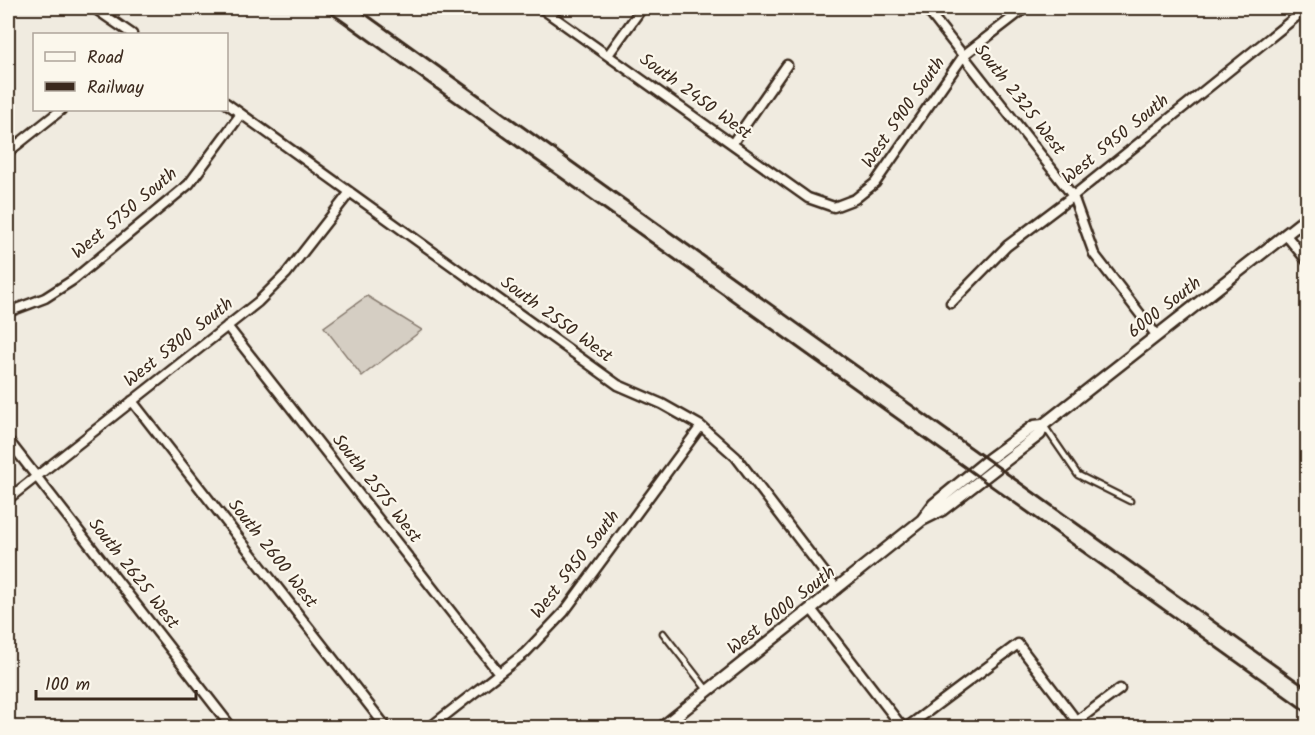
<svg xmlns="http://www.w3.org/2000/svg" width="1315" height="735" viewBox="0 0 1315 735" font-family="Kalam,sans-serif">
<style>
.green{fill:#d5cec3;stroke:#887c70;stroke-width:1.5}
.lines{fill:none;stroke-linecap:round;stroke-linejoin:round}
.service-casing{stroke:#3b2a1e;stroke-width:9}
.minor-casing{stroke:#3b2a1e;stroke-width:13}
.tertiary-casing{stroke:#3b2a1e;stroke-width:15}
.service{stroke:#fbf7ec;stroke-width:4.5}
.minor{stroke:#fbf7ec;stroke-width:8}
.tertiary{stroke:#fbf7ec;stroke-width:10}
.rail{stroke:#3b2a1e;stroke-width:3}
.labels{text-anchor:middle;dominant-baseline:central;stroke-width:4.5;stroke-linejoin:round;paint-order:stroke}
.street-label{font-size:18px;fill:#3b2a1e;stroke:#fbf7ec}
</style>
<rect width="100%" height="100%" fill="#f0ebe0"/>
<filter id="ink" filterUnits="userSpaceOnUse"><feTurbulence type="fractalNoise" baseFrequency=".0167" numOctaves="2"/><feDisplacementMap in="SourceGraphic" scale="12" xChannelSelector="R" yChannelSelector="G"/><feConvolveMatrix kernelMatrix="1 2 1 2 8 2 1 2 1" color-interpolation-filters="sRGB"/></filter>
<g filter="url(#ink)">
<!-- green -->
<path class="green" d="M367,296L422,330L362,376L324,327Z"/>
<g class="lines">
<defs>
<path id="service" d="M1045,427L1078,475L1130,501
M663,633L708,691"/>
<path id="minor" d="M94,8L132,34
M541,8L808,198L834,207L855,199L875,183L964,55L1025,8
M926,8L1073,196L1094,254L1157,336
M608,55L642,8
M226,103L618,385L662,404L701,426L736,457L837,589
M732,144L787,65
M8,152L61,110
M1285,234L1308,262
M951,303L1007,246L1073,196L1307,8
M8,312L45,298L73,280L189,184L241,114
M227,326L499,673
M132,401L387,728
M8,440L232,728
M8,499L258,302L286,274L350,192
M811,609L903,728
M1077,721L1120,689
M429,728L525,653L564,612L701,426
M906,728L1018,644L1082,728"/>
<path id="tertiary" d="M922,520L942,510L1040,434L1043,425L1308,217
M661,728L857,572L922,520L934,504L989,459L1034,426L1043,425"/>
</defs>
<!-- service casing -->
<use href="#service" class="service-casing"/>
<!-- minor casing -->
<use href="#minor" class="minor-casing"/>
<!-- tertiary casing -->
<use href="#tertiary" class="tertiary-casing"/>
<!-- service -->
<use href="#service" class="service"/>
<!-- minor -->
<use href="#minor" class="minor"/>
<!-- tertiary -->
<use href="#tertiary" class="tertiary"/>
<!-- rail -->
<path class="rail" d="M324,8L1308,713
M357,8L1308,689"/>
</g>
</g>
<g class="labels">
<!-- street labels -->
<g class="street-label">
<text transform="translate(695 97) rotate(36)">South 2450 West</text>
<text transform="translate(1019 100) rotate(52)">South 2325 West</text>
<text transform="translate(904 113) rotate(-55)">West 5900 South</text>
<text transform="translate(1116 140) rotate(-39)">West 5950 South</text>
<text transform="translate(125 214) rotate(-40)">West 5750 South</text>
<text transform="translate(1165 308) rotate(-38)">6000 South</text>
<text transform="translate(556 320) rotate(36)">South 2550 West</text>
<text transform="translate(179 343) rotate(-38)">West 5800 South</text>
<text transform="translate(376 489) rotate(52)">South 2575 West</text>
<text transform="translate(272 554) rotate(52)">South 2600 West</text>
<text transform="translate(576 565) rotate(-52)">West 5950 South</text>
<text transform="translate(133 574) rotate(52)">South 2625 West</text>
<text transform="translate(782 611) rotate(-38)">West 6000 South</text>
</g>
</g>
<!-- margin -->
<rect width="1315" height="735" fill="none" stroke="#fbf7ec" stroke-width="30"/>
<rect x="15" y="15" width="1285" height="705" fill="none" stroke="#3b2a1e" stroke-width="2" filter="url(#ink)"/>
<!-- legend -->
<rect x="33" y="33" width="195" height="78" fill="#fbf7ec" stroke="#aea59a" stroke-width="1.5"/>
<rect x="45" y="52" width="30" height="9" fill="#fbf7ec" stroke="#aea59a" stroke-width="1.5"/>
<text x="87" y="63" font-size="18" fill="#3b2a1e">Road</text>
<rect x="45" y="82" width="30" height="9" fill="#3b2a1e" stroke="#aea59a" stroke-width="1.5"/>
<text x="87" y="93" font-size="18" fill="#3b2a1e">Railway</text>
<!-- scale -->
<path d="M36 690v9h160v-9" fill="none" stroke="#3b2a1e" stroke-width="3"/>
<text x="45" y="690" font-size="18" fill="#3b2a1e" stroke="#fbf7ec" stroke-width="4.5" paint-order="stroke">100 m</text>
</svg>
